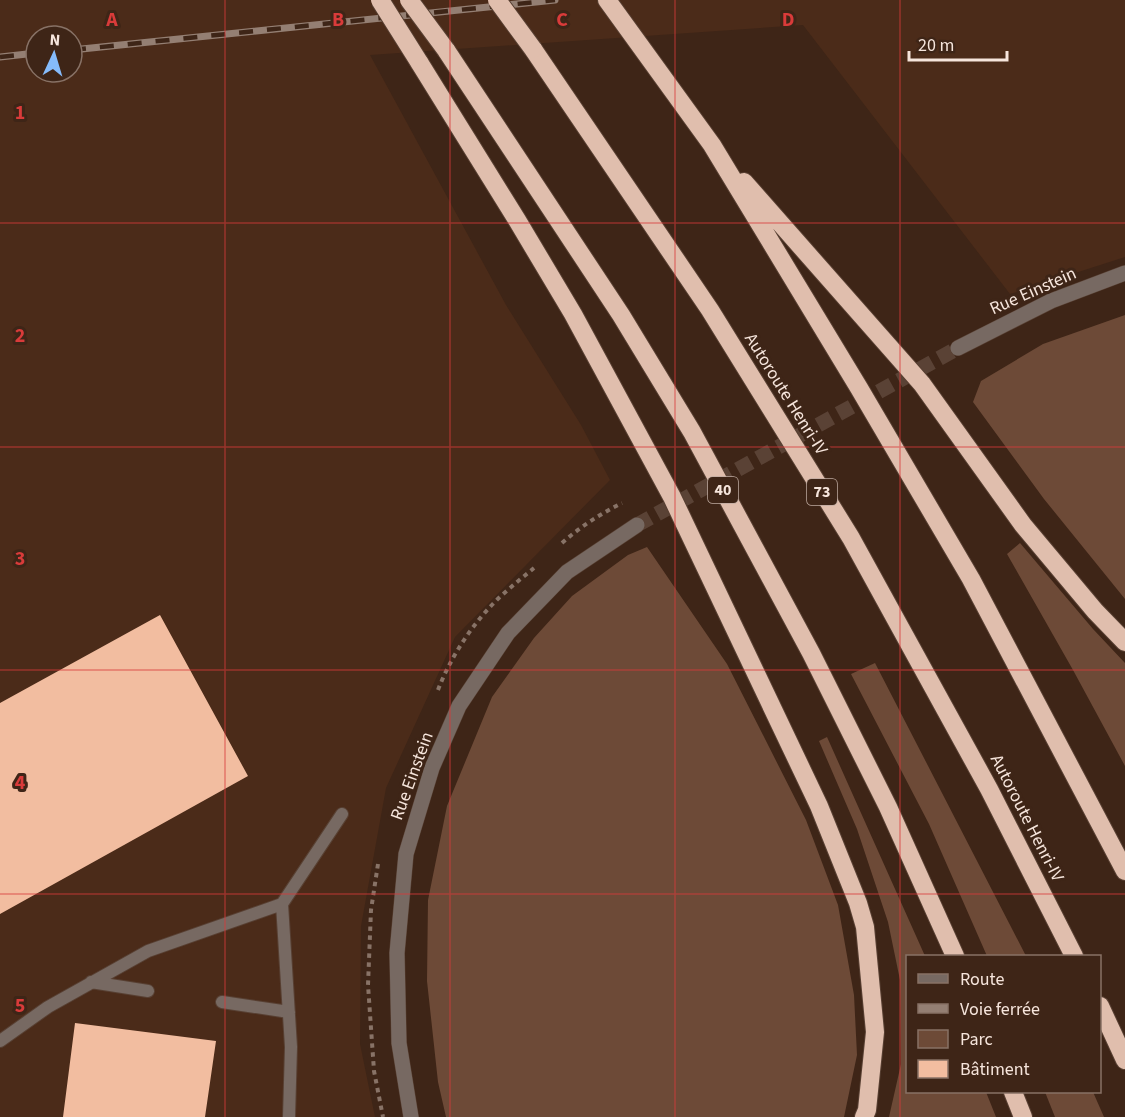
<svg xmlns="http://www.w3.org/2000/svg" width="1125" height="1117" viewBox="0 0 1125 1117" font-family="'Source Sans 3',sans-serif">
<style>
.built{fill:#4b2b19;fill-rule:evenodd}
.green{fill:#6d4a37}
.building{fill:#f2bda0}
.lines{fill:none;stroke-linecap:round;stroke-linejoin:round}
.tertiary-tunnel{stroke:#5a4235;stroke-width:15;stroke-dasharray:15 8;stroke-linecap:butt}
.service-casing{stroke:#584033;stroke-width:14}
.tertiary-casing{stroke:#584033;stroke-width:16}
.motorway-casing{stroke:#584033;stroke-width:20}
.path{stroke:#887367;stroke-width:4;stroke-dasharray:4.5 4.5;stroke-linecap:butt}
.service{stroke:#776962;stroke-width:12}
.tertiary{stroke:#776962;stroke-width:15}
.motorway{stroke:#e0bead;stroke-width:18}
.rail-casing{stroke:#947f73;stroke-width:7}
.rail{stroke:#3e2517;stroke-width:4.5;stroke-dasharray:14;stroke-linecap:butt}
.motorway-bridge-casing{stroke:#584033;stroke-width:20;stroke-linecap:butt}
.motorway-bridge{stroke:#e0bead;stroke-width:18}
.grid{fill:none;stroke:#d93b3a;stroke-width:1.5;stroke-opacity:0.55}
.labels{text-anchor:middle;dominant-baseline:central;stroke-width:6;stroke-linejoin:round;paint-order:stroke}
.shield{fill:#3e2517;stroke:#bfaba1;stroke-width:1.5}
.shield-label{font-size:16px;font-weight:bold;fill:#f6e5dc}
.street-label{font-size:18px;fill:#f6e5dc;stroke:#3e2517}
.grid-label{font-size:20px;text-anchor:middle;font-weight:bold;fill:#d93b3a;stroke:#3e2517;stroke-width:6;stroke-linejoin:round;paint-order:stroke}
</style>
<rect width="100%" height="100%" fill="#3e2517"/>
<!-- built -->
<path class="built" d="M0,0H1125V257L1010,294L803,25L370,55L506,305L581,425L610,480L455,637L386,788L361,926L360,1044L375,1117H0ZM36,36H72V72H36Z"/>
<!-- green -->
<path class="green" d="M1125,315V599L1044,499L973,402L981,381L1043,344Z
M1020,543L1093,629L1125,663V766L1073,670L1007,554Z
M647,547L727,664L806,820L838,905L854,995L857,1055L844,1117H446L438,1082L427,981L428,900L447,806L492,697L534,638L572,596L628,555Z
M875,663L1026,956H987L929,824L851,674Z
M827,737L925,956H908V1092H986L996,1117H889L901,1064L900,980L888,922L857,829L819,741Z
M1045,1092H1093L1104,1117H1055Z"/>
<!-- building -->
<path class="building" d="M160,615L248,776L0,914V703Z
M75,1023L216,1041L205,1117H63Z"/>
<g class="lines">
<!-- tertiary-tunnel -->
<path class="tertiary-tunnel" d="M637,525L958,348"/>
<defs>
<path id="service" d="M91,982L148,991
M222,1002L289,1012
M0,1041L48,1007L148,951L282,904
M289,1117L291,1047L282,904L342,814"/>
<path id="tertiary" d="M958,348L1051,301L1125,273
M411,1117L399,1043L397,953L406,854L432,768L459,706L508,633L567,572L637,525"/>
<path id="motorway" d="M607,0L712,145L859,388L971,579L1125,871
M533,49L710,310L851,538L989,789L1074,956
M446,50L621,315L692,432L811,653L888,807L955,956
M419,62L517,220L573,314L672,497L819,806L858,903L865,927L875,1032L867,1110L864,1117
M744,182L922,384L1023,525L1095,611L1125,642
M1100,1006L1125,1060
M1013,1092L1023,1117"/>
</defs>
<!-- service casing -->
<use href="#service" class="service-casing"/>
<!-- tertiary casing -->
<use href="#tertiary" class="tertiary-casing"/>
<!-- motorway casing -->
<use href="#motorway" class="motorway-casing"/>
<!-- path -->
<path class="path" d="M562,543C580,527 600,514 622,503
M438,690C451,656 474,621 501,596C512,586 523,577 534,568
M378,864L371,910L368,985L374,1071L383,1117"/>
<!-- service -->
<use href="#service" class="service"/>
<!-- tertiary -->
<use href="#tertiary" class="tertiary"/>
<!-- motorway -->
<use href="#motorway" class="motorway"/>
<defs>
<path id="rail" d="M72,50L555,0
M0,57L36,53"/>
</defs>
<!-- rail casing -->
<use href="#rail" class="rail-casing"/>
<!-- rail -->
<use href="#rail" class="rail"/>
<defs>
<path id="motorway-bridge" d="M380,0L419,62
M409,0L446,50
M497,0L533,49"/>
</defs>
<!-- motorway-bridge casing -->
<use href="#motorway-bridge" class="motorway-bridge-casing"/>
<!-- motorway-bridge -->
<use href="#motorway-bridge" class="motorway-bridge"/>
</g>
<!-- grid -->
<path class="grid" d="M225,0V1117M450,0V1117M675,0V1117M900,0V1117M0,223H1125M0,447H1125M0,670H1125M0,894H1125"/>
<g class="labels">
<!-- shield labels -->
<g class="shield">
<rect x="708" y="477" width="30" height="26" rx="4.5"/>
<rect x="807" y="479" width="30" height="26" rx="4.5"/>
</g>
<g class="shield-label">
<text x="723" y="490">40</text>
<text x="822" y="492">73</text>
</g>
<!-- street labels -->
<g class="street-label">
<text transform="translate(1033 291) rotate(-24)">Rue Einstein</text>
<text transform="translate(786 394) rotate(58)">Autoroute Henri-IV</text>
<text transform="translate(412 776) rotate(-70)">Rue Einstein</text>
<text transform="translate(1027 818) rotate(63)">Autoroute Henri-IV</text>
</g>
</g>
<g class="grid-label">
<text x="112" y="26">A</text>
<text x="338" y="26">B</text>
<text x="562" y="26">C</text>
<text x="788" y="26">D</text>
<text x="20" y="119">1</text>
<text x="20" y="342">2</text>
<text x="20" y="565">3</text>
<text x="20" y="789">4</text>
<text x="20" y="1012">5</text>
</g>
<!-- legend -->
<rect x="906" y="955" width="195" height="138" fill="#3e2517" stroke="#887266" stroke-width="1.5"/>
<rect x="918" y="974" width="30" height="9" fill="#776962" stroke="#887266" stroke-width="1.5"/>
<text x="960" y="985" font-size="18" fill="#f6e5dc">Route</text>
<rect x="918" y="1004" width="30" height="9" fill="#947f73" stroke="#887266" stroke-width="1.5"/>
<text x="960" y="1015" font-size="18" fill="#f6e5dc">Voie ferrée</text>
<rect x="918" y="1030" width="30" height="18" fill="#6d4a37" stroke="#887266" stroke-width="1.5"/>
<text x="960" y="1045" font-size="18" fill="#f6e5dc">Parc</text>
<rect x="918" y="1060" width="30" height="18" fill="#f2bda0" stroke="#887266" stroke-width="1.5"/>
<text x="960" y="1075" font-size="18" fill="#f6e5dc">Bâtiment</text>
<!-- north arrow -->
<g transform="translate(54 54) rotate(4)"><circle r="28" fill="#3e2517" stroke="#887266" stroke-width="1.5"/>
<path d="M0-4.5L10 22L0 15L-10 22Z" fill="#85bbfb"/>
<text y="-9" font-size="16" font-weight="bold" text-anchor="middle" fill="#f6e5dc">N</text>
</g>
<!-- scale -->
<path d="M909 51v9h98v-9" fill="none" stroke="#f6e5dc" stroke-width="3"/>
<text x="918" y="51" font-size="18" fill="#f6e5dc" stroke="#3e2517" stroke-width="4.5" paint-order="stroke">20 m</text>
</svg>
